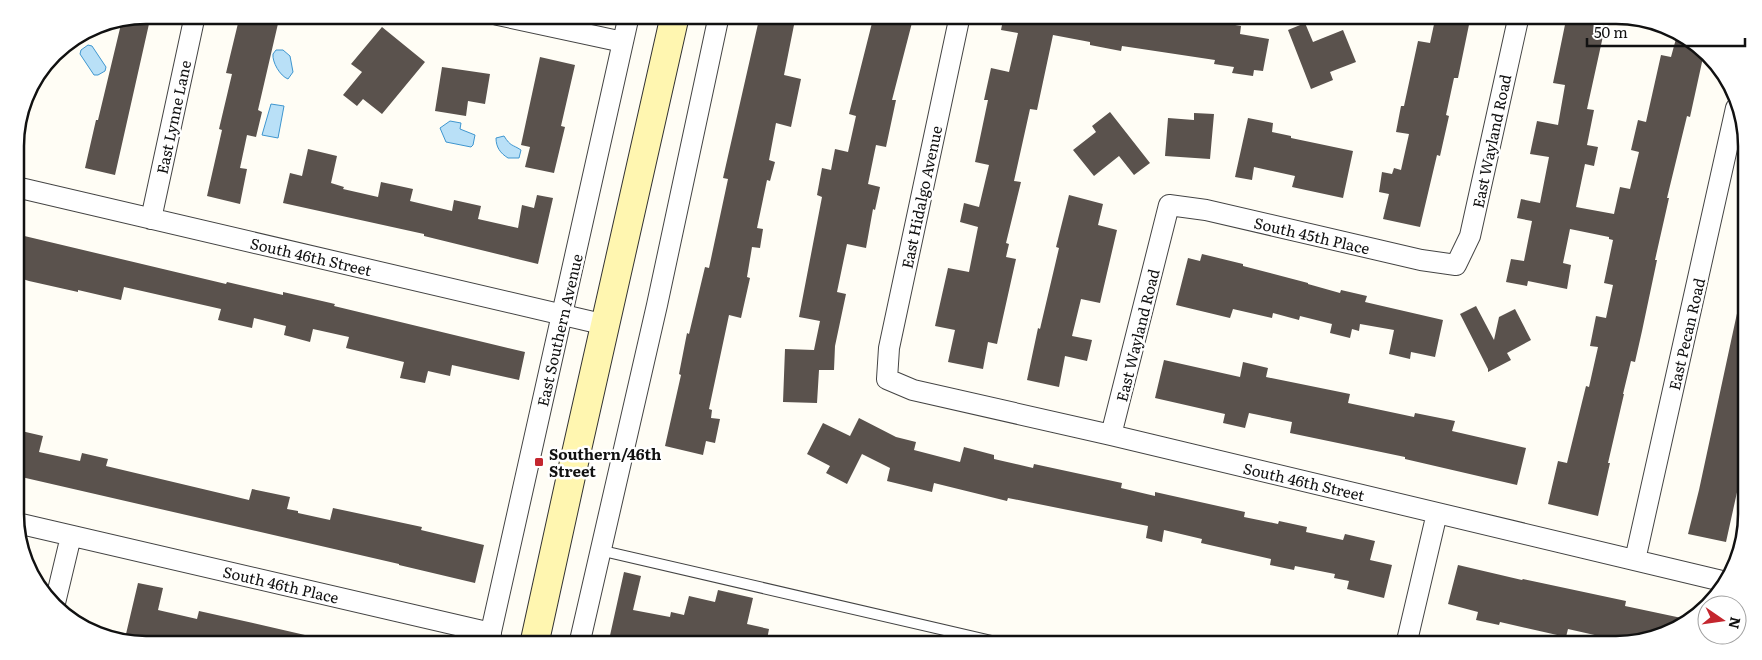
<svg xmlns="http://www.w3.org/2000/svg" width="1762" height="660" viewBox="0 0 1762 660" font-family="Literata,serif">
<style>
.water{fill:#b9e0f7;stroke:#3f96cf}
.building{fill:#5a524d}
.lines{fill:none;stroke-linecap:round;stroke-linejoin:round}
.service-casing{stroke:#444;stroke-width:12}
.minor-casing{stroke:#444;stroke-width:22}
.secondary-casing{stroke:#333;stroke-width:30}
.service{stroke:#fff;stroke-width:10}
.minor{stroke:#fff;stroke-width:20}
.secondary{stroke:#fff6b0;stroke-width:28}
.poi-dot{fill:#c4262e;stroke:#fff;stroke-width:2}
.labels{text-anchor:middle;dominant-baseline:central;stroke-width:5;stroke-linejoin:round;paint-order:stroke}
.street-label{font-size:15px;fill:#111;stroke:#fff}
.poi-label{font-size:15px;font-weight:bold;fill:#111;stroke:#fff;text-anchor:start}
.rim{fill:none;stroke:#111;stroke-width:2.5}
</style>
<rect width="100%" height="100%" fill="#fffdf5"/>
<!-- water -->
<path class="water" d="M88,45L92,46L106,67L105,71L98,75H94L80,54L81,50Z
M276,50H283L290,56L293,72L288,79C280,76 272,62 273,54Z
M271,104L284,106L278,138L262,135Z
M450,121L461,123L460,129L475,135L473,145L471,147L446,142L440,128Z
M504,136C511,147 512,144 521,150L519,158H508C500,153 496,147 496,138Z"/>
<!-- building -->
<path class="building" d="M146,15H151L115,175L85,168L96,120H98L122,20Z
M240,15H280L258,110L262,112L256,137L247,135L240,168L247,169L240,204L207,196L222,130L219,129L232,74L226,73Z
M760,15H796L784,75L801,79L791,127L776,123L769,160L775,162L770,181L767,180L757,228L763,229L760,248L752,247L747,277L750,278L741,318L729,315L709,409L712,410L711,418L720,419L715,443L706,441L703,455L665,446L681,375L679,374L687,333L689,334L705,267L709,268L728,179L723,178Z
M874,15H914L892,100H896L886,147L876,145L868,184L880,187L875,210L873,209L866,248L847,244L837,292L846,294L835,346L834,370H819L817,403L783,402L785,349L814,350L820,321L799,317L822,197L817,195L822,168L831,170L835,149L848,152L856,116L849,114Z
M1004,15H1069L1094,21L1095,15H1178L1241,26L1240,34L1269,39L1263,71L1254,70L1253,76L1232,73L1234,67L1214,64L1215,60L1122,46L1121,51L1090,45V42L1053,35L1037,110L1030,109L1014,181L1021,182L1006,243L1009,244L1006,257L1016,259L997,344L988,342L983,369L948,362L955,330L935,326L948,268L969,272L978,227L960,222L964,203L979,207L989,165L975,162L988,100H984L991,68L1009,72L1018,33L1001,30Z
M1436,15H1471L1458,78H1454L1446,115L1449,116L1440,156L1437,155L1420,227L1383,219L1389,194L1379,192L1382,172L1392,174L1394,168L1401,170L1409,134L1396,132L1401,106H1404L1418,41L1430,43Z
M1567,15H1604L1599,36H1603L1587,109L1594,110L1587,145L1598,147L1594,166L1585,164L1576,207L1614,214L1620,187L1630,189L1639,152L1631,150L1638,120L1646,122L1661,55L1671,57L1677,35L1704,53L1690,117L1687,116L1667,198H1669L1655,260H1657L1642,331L1635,362L1631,361L1623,394H1624L1608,463H1610L1598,516L1548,504L1558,461L1567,463L1586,386L1589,387L1598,347L1590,346L1596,316L1606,318L1613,285L1604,283L1613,240L1609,239V237L1570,229L1563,263L1571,265L1567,289L1528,281L1527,286L1506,282L1511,259L1524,261L1532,221L1517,218L1521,199L1540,203L1549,157L1530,154L1537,121L1558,125L1565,85L1553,83Z
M1305,23L1313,42L1343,30L1356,62L1330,72L1333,80L1311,89L1288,30Z
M382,27L425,62L382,114L363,99L357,106L343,95L362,72L351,64Z
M540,57L575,65L561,126L565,127L554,173L525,167L530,147L521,145Z
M442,67L490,74L485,104L468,101L466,116L435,111Z
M1110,112L1150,163L1134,175L1119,156L1094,176L1073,150L1096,132L1092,126Z
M1194,113L1214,114L1210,159L1165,156L1168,118L1194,120Z
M1248,118L1273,123L1272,132L1291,136V138L1353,151L1343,198L1292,187L1295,176L1254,167L1252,180L1235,177Z
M308,149L337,156L331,183L344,187L343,189L378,197L381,182L413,189L410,201L452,211L454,200L481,206L478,219L518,228L522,205L534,208L537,195L553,198L538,264L424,236V234L283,203L290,173L302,176Z
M1069,195L1103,204L1098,225L1117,230L1100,303L1081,299L1072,336L1092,340L1087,361L1065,356L1059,387L1027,380L1038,328L1040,329L1059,248L1056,247Z
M16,234L226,284L227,282L283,295V292L335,304L334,306L525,352L519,380L452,365L450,376L428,371L425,383L400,378L404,362L346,348L349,337L313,329L310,342L284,335L286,326L254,318L252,328L218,320L221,309L142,291L124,287L121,300L78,290V292L29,281L16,277Z
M1202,254L1243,264V266L1308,283V284L1340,293L1341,290L1367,296L1365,302L1443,320L1435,357L1411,352L1410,359L1389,354L1394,330L1360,324L1359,331L1352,329L1350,338L1330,333L1332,324L1300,316L1299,320L1273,313L1272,318L1233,309L1230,318L1176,305L1188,258L1200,261Z
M1739,304L1746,305L1747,447L1726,542L1688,534L1699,490Z
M1476,306L1494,340L1499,317L1515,309L1531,340L1507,353L1511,360L1488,372V369L1460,314Z
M1164,360L1240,377L1243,362L1268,368L1266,377L1350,394L1348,403L1414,417L1415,413L1455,421L1452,431L1526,448L1517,485L1405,459V457L1290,433L1292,422L1249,413L1245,428L1223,423L1225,414L1155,398Z
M859,418L896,437L916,442L914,450L960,462L964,447L994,455V459L1033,468L1034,464L1122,483L1121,488L1155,496V492L1245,512L1244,517L1278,524L1279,521L1307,527L1306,532L1343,540L1345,534L1375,541L1370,560L1392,565L1384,598L1347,589L1349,581L1334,578L1335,574L1295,566L1294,570L1270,565L1271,559L1201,543L1202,539L1164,530L1162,542L1146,538L1148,526L1008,498L1007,501L934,483L932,492L887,481L890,468L862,454L847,484L826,473L830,466L807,454L823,423L850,436Z
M17,430L43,436L39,452L80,461L82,453L108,459L106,466L249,500L252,489L290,497L287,509L298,511V513L330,520L333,508L422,527L421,530L484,545L475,583L399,565V564L17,476Z
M1458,565L1522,580L1523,579L1626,601L1625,606L1691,620L1630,643L1568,629L1566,637L1500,622L1499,625L1476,620L1478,612L1448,604Z
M624,572L641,576L633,610L670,617L671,612L684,615L689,596L715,602L718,590L753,598L747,624L769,629L766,645H633L609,640Z
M138,583L163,588L158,610L197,619L199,611L253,623L318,638L317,645H174L126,634Z"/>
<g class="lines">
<defs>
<path id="service" d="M599,550L1009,645"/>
<path id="minor" d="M498,15L623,42
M960,15L889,348L887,379L913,390L1111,435L1722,581
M16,187L606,325
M151,219L195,15
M1111,435L1169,205L1206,210L1421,260L1456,265L1470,236L1519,15
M17,523L491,633
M1635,560L1736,108
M55,603L71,536
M488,645L629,15
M579,645L657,305L719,15
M1406,645L1437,513"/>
<path id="secondary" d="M534,645L573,467L675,15"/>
</defs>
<!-- service casing -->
<use href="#service" class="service-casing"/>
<!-- minor casing -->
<use href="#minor" class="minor-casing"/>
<!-- secondary casing -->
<use href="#secondary" class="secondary-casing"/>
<!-- service -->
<use href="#service" class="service"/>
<!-- minor -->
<use href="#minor" class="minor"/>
<!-- secondary -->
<use href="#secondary" class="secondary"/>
</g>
<!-- markers -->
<rect class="poi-dot" x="534" y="457" width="10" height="10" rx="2.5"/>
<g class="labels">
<!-- street labels -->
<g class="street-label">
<text transform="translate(173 117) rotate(-78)">East Lynne Lane</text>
<text transform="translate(1491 141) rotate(-78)">East Wayland Road</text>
<text transform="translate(921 197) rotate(-78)">East Hidalgo Avenue</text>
<text transform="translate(1312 235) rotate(13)">South 45th Place</text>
<text transform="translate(311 256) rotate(13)">South 46th Street</text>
<text transform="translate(559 330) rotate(-77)">East Southern Avenue</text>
<text transform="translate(1686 334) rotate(-77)">East Pecan Road</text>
<text transform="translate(1137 335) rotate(-76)">East Wayland Road</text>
<text transform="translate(1304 481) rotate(13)">South 46th Street</text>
<text transform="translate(281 584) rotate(13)">South 46th Place</text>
</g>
<!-- poi labels -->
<g class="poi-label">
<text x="549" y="453">Southern/46th<tspan x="549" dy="17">Street</tspan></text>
</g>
</g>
<!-- crop -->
<path d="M0 0H1762V660H0ZM146 24H1616A122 122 0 0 1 1738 146V514A122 122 0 0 1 1616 636H146A122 122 0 0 1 24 514V146A122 122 0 0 1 146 24Z" fill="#fff" fill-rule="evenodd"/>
<path class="rim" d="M146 24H1616A122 122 0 0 1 1738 146V514A122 122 0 0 1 1616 636H146A122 122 0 0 1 24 514V146A122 122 0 0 1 146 24Z"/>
<!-- north arrow -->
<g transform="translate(1722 620) rotate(103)"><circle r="24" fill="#ffffff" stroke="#a0a0a0"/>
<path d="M0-4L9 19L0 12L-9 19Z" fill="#c4262e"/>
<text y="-8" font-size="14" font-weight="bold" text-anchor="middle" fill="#111111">N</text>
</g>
<!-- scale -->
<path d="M1587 38v8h158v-8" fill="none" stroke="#111111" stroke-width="2.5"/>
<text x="1594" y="38" font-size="15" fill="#111111" stroke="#ffffff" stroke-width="4" paint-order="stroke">50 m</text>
</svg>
